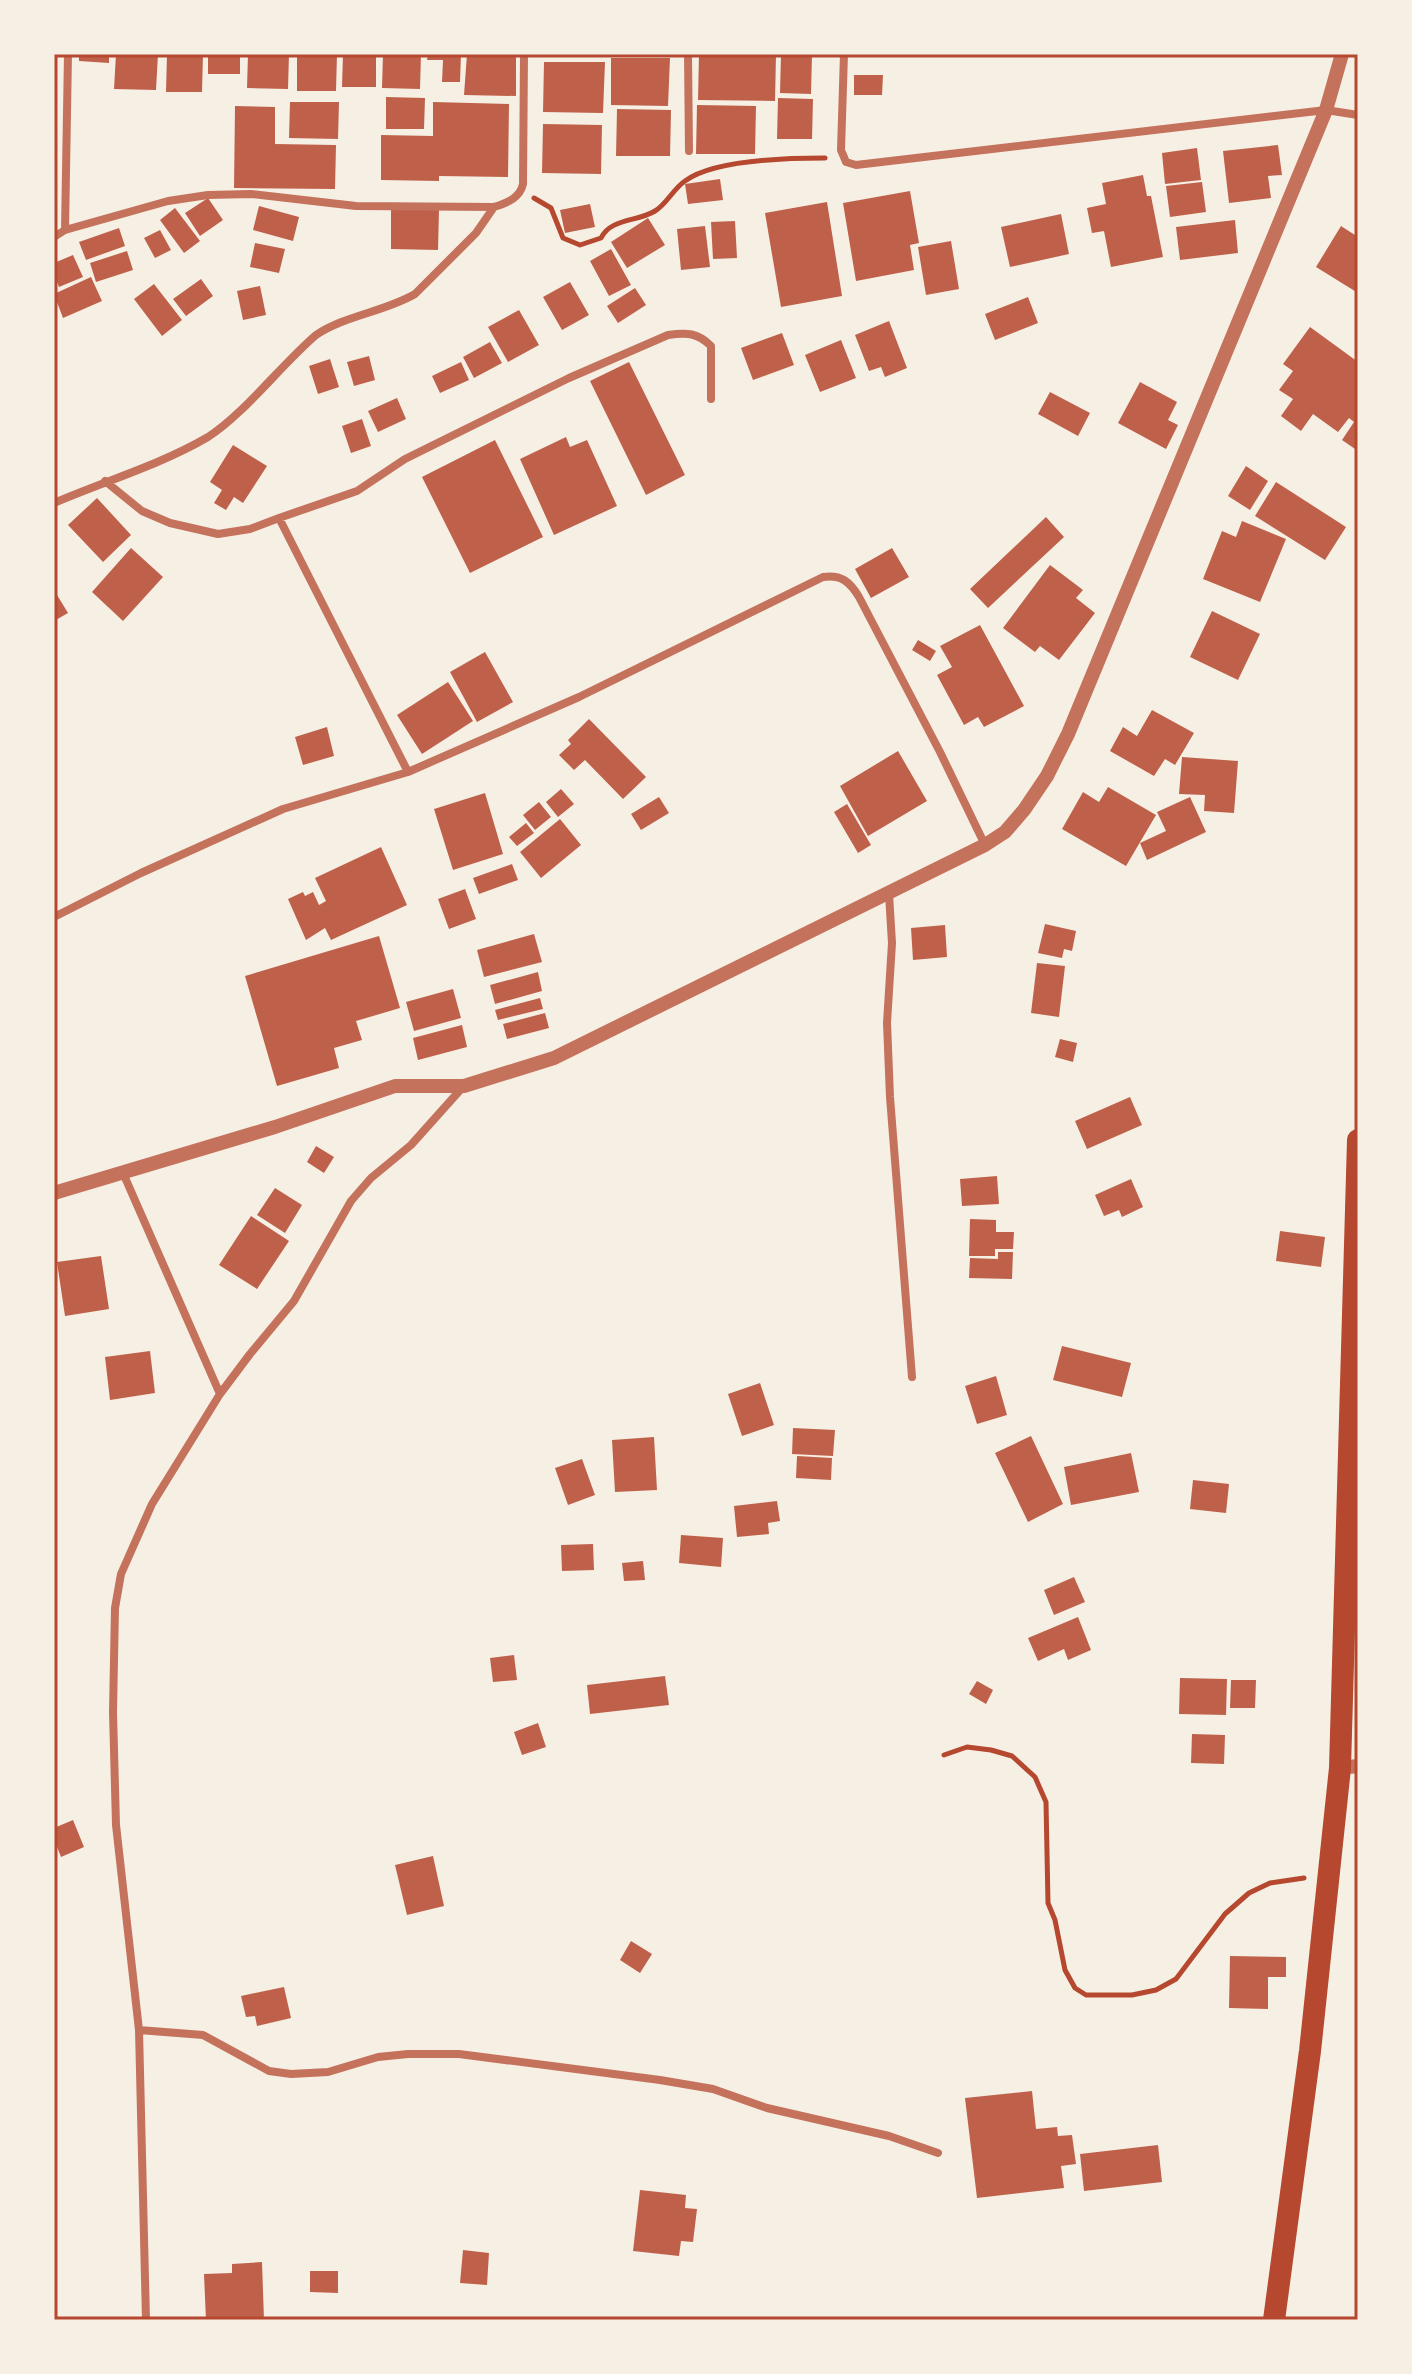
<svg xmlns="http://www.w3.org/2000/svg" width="1412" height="2374" viewBox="0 0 1412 2374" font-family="Helvetica,sans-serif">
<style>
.building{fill:#bf614a}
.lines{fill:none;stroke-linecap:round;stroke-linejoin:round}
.path{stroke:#b5482f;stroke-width:5}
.minor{stroke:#c5725c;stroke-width:8}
.tertiary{stroke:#c5725c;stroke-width:14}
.trunk{stroke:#b5482f;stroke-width:22}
.neatline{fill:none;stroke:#b5482f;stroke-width:3}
</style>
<rect width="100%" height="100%" fill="#f6efe4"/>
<!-- building -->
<path class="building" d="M79,54H109V63L79,61Z
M116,54H158L156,90L114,89Z
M167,54H203L202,92H166Z
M208,54H240V74H208Z
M248,54H289L288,89L247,88Z
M297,54H337L336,91H297Z
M343,54H376V87H342Z
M383,54H421L420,89L382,88Z
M428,54H461L460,82H442L443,60H427Z
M467,54H516V96L464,95Z
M699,54L776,55L775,101L698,100Z
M781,54H812L811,94L780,93Z
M611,58H670L668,106L611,105Z
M544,62H605L603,113L543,112Z
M854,75H883L882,95H854Z
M386,97L425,98L424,129H386Z
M778,98L813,99L812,139H777Z
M290,102H339L338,139L289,138Z
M433,102L509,104L508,177L439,176V181L381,180V135L433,136Z
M697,105L756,106L755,154H696Z
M235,106L275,107V144L336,145L335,189L234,188Z
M617,109L671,110L670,156H616Z
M543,124L602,125L601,174L542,173Z
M1278,145L1282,175L1268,176L1271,198L1229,203L1223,151Z
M1197,148L1201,180L1165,184L1162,153Z
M1143,175L1147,196H1151L1163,257L1111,267L1104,231L1092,233L1087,208L1106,204L1102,183Z
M720,179L723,200L688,204L685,184Z
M1202,182L1206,212L1170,217L1166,186Z
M910,191L919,243L910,245L914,270L856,281L843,203Z
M208,198L223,220L200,236L185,213Z
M827,202L842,296L781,307L765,213Z
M590,204L595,227L565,233L560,210Z
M259,206L299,217L293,241L253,230Z
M175,208L200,241L184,253L160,220Z
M391,209L439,210L438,250L391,249Z
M1061,214L1069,254L1010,267L1001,227Z
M648,218L665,245L627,268L611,242Z
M1235,220L1238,253L1180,260L1176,227Z
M735,221L737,258L713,259L711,222Z
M705,226L710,267L681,270L677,229Z
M1341,226L1358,237V293L1316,267Z
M119,228L125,246L86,260L79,242Z
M160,230L171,250L155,258L144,238Z
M951,241L959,289L926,295L918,247Z
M255,243L285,249L279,273L250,267Z
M611,249L631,285L609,296L590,261Z
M127,251L133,270L96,282L90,263Z
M73,255L83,277L59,287L54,274V263Z
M91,277L102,301L63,318L54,294Z
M201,279L213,296L186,316L173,299Z
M570,282L589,315L562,330L543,297Z
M154,284L182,320L162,336L134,299Z
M260,286L266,315L243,320L237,291Z
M635,288L646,305L618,323L607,306Z
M1028,297L1038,323L995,340L985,314Z
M519,310L539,345L508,362L488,327Z
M889,321L907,368L885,377L881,367L869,371L855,335Z
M1310,327L1358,362V451L1342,440L1354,422L1349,418L1338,432L1313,414L1301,431L1281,416L1293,399L1279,390L1293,371L1283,364Z
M782,333L794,365L753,380L741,348Z
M841,340L856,378L820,392L805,355Z
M490,342L502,363L474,378L463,357Z
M369,356L375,380L354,386L347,362Z
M330,359L339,387L318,394L309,366Z
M461,362L469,380L440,393L432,376Z
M629,362L685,475L646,495L590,381Z
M1140,382L1177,402L1168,420L1178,425L1166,449L1118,423Z
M1050,392L1090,413L1078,436L1038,414Z
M397,398L406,419L378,432L368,411Z
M362,419L371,446L351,453L342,426Z
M566,437L570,447L587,440L617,506L554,535L520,459Z
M495,440L543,537L470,573L422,477Z
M233,445L267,466L243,503L234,497L226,510L214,503L222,490L210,482Z
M1246,466L1268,481L1250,510L1228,496Z
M1276,482L1346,527L1325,560L1255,516Z
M97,498L131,535L103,562L68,525Z
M1046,517L1064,537L988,608L970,589Z
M1242,521L1286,539L1260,602L1203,579L1222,531L1236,537Z
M131,548L163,577L123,621L92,592Z
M892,548L909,577L871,598L855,569Z
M1050,565L1083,590L1076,598L1095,613L1059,660L1040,646L1035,652L1003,628Z
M54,590L68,613L54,621Z
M1212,611L1260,634L1238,680L1190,657Z
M980,625L1024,706L984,727L978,717L964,725L937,675L952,667L940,646Z
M918,640L936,651L930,661L912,650Z
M485,652L513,702L477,722L450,672Z
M448,682L473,721L422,754L397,715Z
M1152,710L1194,733L1175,765L1165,759L1154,776L1110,751L1123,727L1137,736Z
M589,719L646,777L623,799L585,760L574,770L559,755L571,744L568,740Z
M327,727L334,756L303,765L295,737Z
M898,751L927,801L868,836L840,786Z
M1182,757L1238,761L1234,813L1204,811L1205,795L1179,794Z
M1108,787L1156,815L1126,866L1062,829L1083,792L1099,802Z
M561,789L574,804L558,817L546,802Z
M485,793L503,854L453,870L434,809Z
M659,797L669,813L641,830L631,814Z
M1190,797L1206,832L1147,860L1140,843L1166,831L1157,812Z
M539,802L551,817L535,830L523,815Z
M847,804L871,845L858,853L834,812Z
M560,819L581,845L541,878L520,852Z
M526,823L534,833L517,846L509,837Z
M381,847L407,905L331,940L325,928L306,940L288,899L303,892L305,896L313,892L319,905L326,901L315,878Z
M512,864L518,880L479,894L473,878Z
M465,889L476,919L449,929L438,899Z
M1045,924L1076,931L1072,951L1064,949L1062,958L1038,953Z
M945,925L947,957L913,960L911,928Z
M534,934L542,962L484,977L477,950Z
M379,936L400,1008L356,1021L362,1040L334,1048L339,1068L277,1086L245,976Z
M1037,963L1065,966L1059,1017L1031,1013Z
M538,972L542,991L495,1004L490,985Z
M453,989L461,1018L414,1031L406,1002Z
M540,998L543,1009L498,1020L495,1010Z
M545,1013L549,1028L507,1039L503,1024Z
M462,1025L467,1047L418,1060L413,1038Z
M1060,1039L1077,1043L1073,1062L1055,1057Z
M1130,1097L1142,1125L1087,1149L1075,1121Z
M316,1146L334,1157L324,1173L307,1162Z
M997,1176L999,1204L962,1206L960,1179Z
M1131,1179L1143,1207L1122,1217L1119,1210L1104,1216L1095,1195Z
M275,1188L302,1205L285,1233L257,1215Z
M251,1216L289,1241L257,1289L219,1265Z
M970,1219L996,1220V1232H1014L1013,1249H995V1256H969Z
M1280,1231L1325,1237L1321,1267L1276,1261Z
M998,1252H1013L1012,1279L969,1278L970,1258L998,1259Z
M101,1256L109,1309L65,1316L57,1262Z
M1062,1346L1131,1363L1122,1397L1053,1380Z
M150,1351L155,1393L110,1400L105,1357Z
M996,1376L1007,1415L977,1424L965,1386Z
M760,1383L774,1425L742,1436L728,1394Z
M793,1428L835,1430L833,1456L792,1454Z
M1031,1436L1063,1504L1028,1522L995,1453Z
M654,1437L657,1490L615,1492L612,1440Z
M1131,1453L1139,1492L1071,1505L1064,1467Z
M797,1456L832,1458L831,1480L796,1478Z
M582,1459L595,1495L568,1505L555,1468Z
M1193,1480L1229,1484L1226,1513L1190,1509Z
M777,1501L780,1521L768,1523L769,1534L737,1537L734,1506Z
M681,1535L723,1538L721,1567L679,1563Z
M593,1544L594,1570L562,1571L561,1545Z
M643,1561L645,1580L624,1581L622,1563Z
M1074,1577L1085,1602L1054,1615L1044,1590Z
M1078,1617L1091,1650L1068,1660L1064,1649L1038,1661L1028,1638Z
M514,1655L517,1680L493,1682L490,1658Z
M665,1676L669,1705L590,1714L587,1685Z
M1180,1678L1227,1679L1226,1715L1179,1714Z
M1231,1680H1256L1255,1708H1230Z
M977,1681L993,1690L986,1704L969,1694Z
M538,1723L546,1747L522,1755L514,1732Z
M1192,1734L1225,1735L1224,1764L1191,1763Z
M73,1820L84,1847L61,1857L54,1839V1828Z
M433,1856L444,1906L407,1915L395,1865Z
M631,1941L652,1954L640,1973L620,1960Z
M1230,1956L1286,1957V1977H1268V2009L1229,2008Z
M284,1987L291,2018L257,2026L255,2016L246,2017L241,1996Z
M1032,2091L1036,2129L1057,2127L1058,2136L1072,2135L1076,2164L1061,2166L1064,2188L977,2198L965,2098Z
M1158,2145L1162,2182L1084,2191L1080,2154Z
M640,2190L686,2195L685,2208L697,2209L693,2242L681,2241L679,2256L633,2251Z
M463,2250L489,2253L487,2285L460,2283Z
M262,2262L264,2320H206L204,2274L232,2273V2264Z
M310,2271H338V2293L310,2292Z"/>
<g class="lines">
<!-- path -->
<path class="path" d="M534,198L551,208L563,238L580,245L601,238C611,218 637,222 655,211C667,204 673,189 685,181C715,159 789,158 825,158
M944,1755L967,1747L991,1750L1012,1756L1035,1777L1046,1802L1048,1903L1055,1920L1065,1970L1075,1988L1086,1995H1132L1156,1990L1176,1979L1225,1914L1249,1893L1270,1883L1304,1878"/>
<!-- minor -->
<path class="minor" d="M688,54L689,151
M844,54L841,150L846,162L856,165L1326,110L1358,115
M65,230L68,54
M54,237L65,230L168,201L208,195L251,194L356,206L494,207C507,203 520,198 523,184L524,54
M105,481L142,511L170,523L218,534L250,529L279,518L408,772L579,697L823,577C841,574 850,582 859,597L940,752L985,845
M54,503C105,481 160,465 208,437C244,414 282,364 316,335C346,315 384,312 415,294L476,233L494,207
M279,518L357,491L405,459L569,378L668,335C687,332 698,333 711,346V399
M889,894L892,943L887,1023L890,1097L912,1377
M54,917L141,873L283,809L408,772
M123,1173L220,1394
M139,2030L203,2035L269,2071L291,2074L328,2072L378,2057L408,2054H459L660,2080L713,2089L767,2108L889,2136L938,2153
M146,2320L139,2030L116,1825L113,1712L115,1608L121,1574L152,1504L220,1394L250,1354L294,1301L351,1201L371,1178L411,1145L462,1088"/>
<!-- tertiary -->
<path class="tertiary" d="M54,1193L275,1127L395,1086H464L554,1058L985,845L1005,832L1024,810L1047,776L1068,734L1326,110L1342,54
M1340,1768L1358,1766"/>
<!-- trunk -->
<path class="trunk" d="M1274,2320L1310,2051L1340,1768L1358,1140"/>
</g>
<!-- border -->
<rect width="1412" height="2374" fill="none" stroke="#f6efe4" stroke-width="112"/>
<rect x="56" y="56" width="1300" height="2262" class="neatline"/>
</svg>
